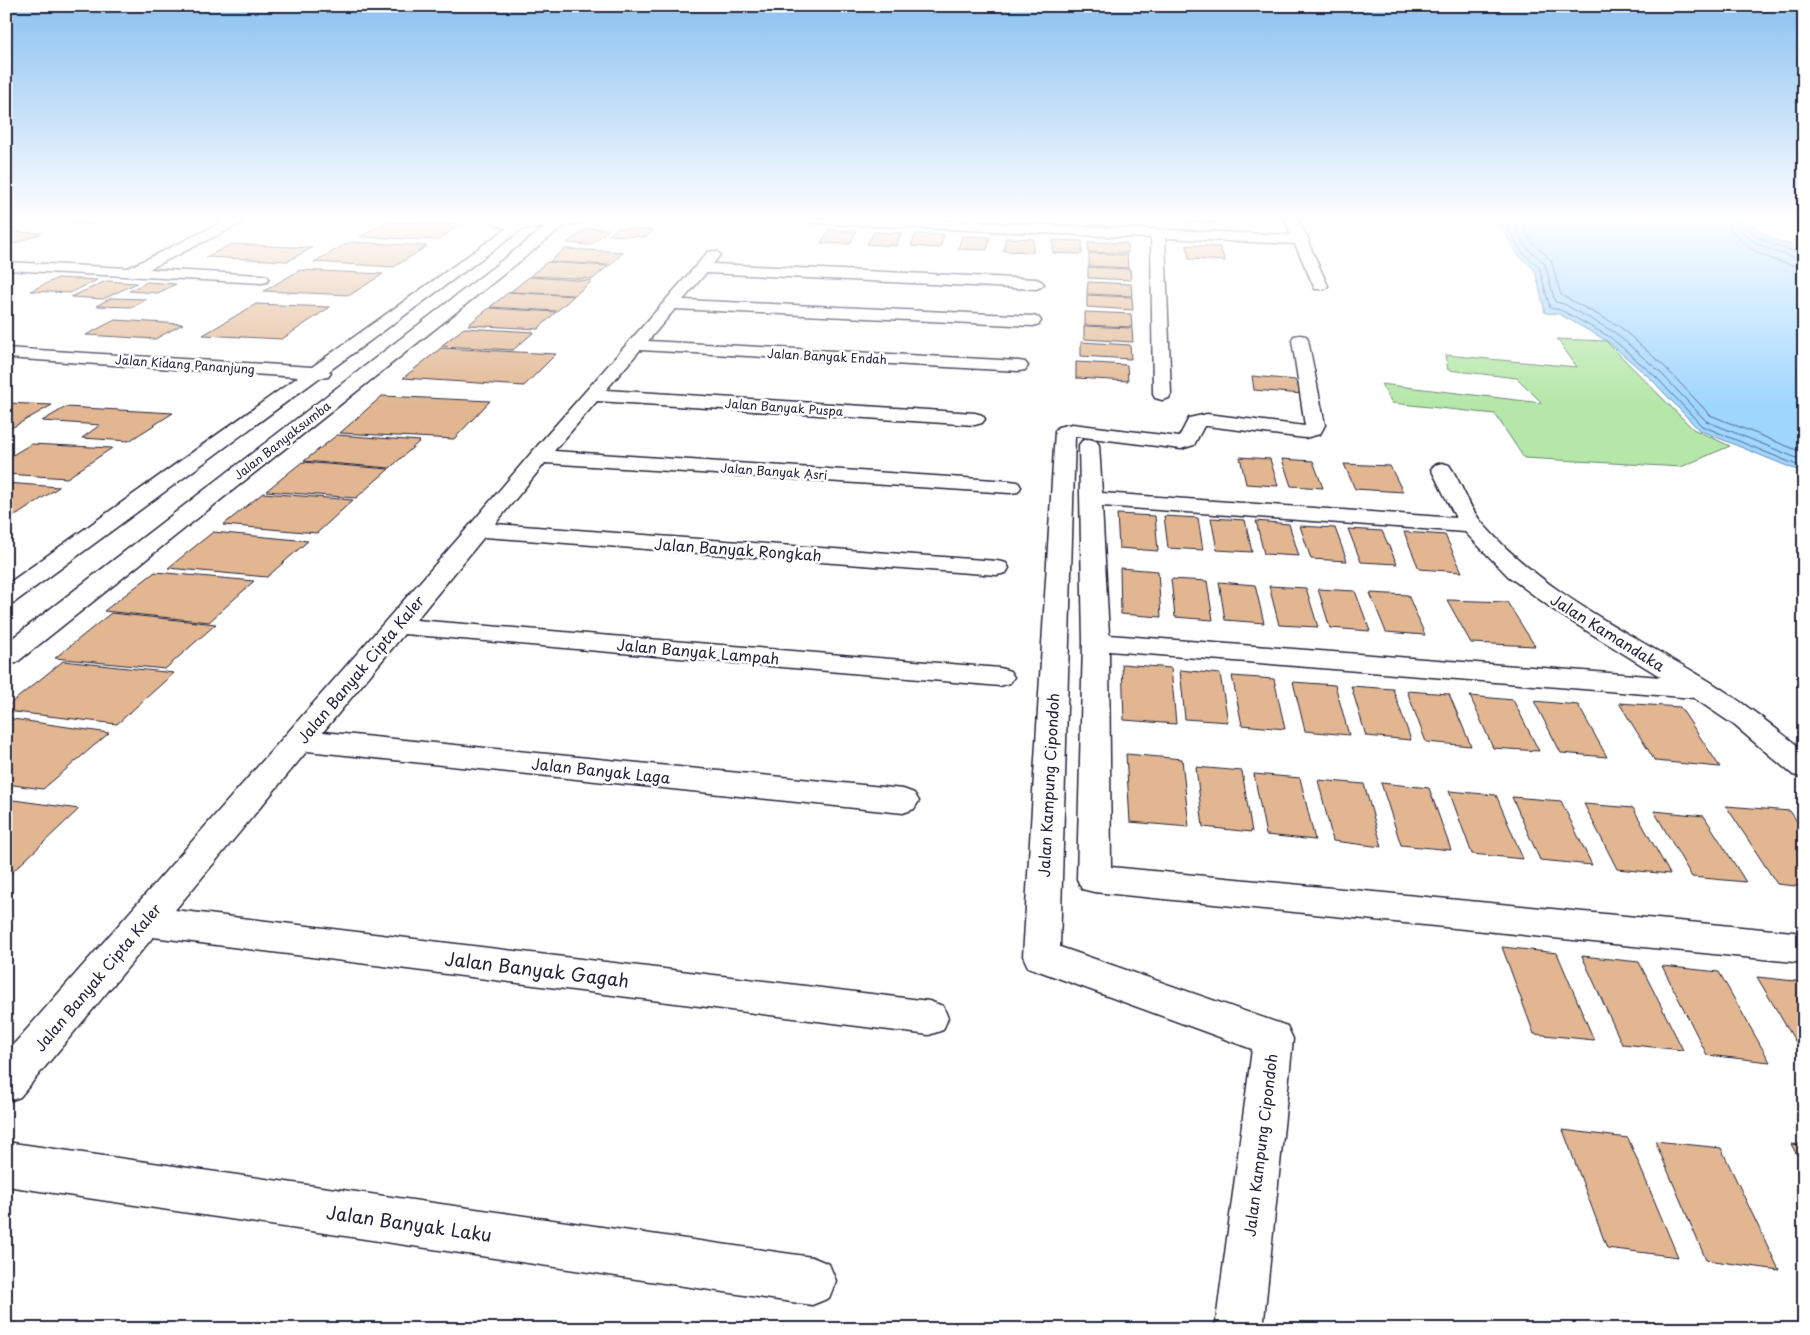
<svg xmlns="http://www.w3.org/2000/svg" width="1810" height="1335" viewBox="0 0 1810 1335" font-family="'Playpen Sans',sans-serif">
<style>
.green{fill:#b4e7a8;stroke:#6b8472}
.water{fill:#9fd6fe;stroke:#6d8eb0}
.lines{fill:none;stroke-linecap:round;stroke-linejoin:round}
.shore{stroke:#546a89;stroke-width:1}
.building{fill:#e1b691;stroke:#22223b}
.minor-casing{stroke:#22223b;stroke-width:3}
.minor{fill:#fff;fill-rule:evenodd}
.labels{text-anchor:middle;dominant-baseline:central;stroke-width:5;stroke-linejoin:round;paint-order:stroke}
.far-street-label{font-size:12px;fill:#22223b;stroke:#fff}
.street-label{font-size:15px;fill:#22223b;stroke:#fff}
.near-street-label{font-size:18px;fill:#22223b;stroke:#fff}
</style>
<rect width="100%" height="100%" fill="#fff"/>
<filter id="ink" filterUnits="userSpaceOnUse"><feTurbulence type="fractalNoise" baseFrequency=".02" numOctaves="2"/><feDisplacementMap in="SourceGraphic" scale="10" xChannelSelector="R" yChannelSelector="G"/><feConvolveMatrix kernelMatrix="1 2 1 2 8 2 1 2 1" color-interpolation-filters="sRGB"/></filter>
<g filter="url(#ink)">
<!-- green -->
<path class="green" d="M1557,339L1606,341L1693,429L1730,446L1681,467L1524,458L1495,414L1392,403L1381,384L1542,403L1517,378L1448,370L1445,355L1577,367Z"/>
<!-- water -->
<path class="water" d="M1492,219H1743L1775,240L1804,248V473L1699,430L1651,379L1607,341L1559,314L1545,313L1535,270L1516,253L1504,230Z"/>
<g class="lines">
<!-- shore -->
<path class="shore" d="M1499,219L1508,227L1520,250L1539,267L1550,308L1561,310L1610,337L1655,376L1702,426L1804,468
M1508,219L1514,225L1525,246L1545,264L1555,302L1564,304L1614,332L1659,371L1706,421L1804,461
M1519,219L1531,241L1551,260L1561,295L1619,326L1664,366L1710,415L1804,453
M1727,219C1736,249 1775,263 1804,267
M1735,219C1744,244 1780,255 1804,259
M1741,219C1750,240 1783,249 1804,253"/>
</g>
<!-- building -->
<path class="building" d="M80,219H105L92,224L70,223Z
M1184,219H1215L1216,223L1185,222Z
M385,222L460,224L438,240L360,237Z
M588,228L609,229L590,245L567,243Z
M618,228L654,230L646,237L609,235Z
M829,230L856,231L850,244L821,243Z
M11,232L42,233L6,247V233Z
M874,232L901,233L896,246L867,244Z
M916,234L944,235L940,248L911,246Z
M962,236L990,237L987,250L958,249Z
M1006,238L1034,239L1033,252L1004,251Z
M1053,240L1082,241V254L1053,253Z
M350,242L427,246L394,267L314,262Z
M1088,242L1127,243L1128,253L1088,252Z
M232,244L312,248L288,261L206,257Z
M1187,245L1220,247L1225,261L1189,259Z
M565,249L624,252L610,265L549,262Z
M1089,253L1127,255L1128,268L1089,266Z
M547,262L608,266L593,279L530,276Z
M1088,267L1130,269L1131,280L1088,278Z
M300,270L383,274L350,295L264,291Z
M529,277L592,281L575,295L510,292Z
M58,278L97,280L70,293L30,291Z
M106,281L137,283L103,299L71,297Z
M147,282L176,284L158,293L129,291Z
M1088,282L1131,284L1132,296L1087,294Z
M509,292L574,296L557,311L490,307Z
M1087,295L1132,297L1133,310L1087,307Z
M111,298L147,299L133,307L96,306Z
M256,304L330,307L282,339L203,335Z
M489,308L556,312L538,329L468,325Z
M1085,312L1131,314L1132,327L1085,325Z
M115,320L183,324L155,339L86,335Z
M1084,326L1132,328L1133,342L1084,339Z
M464,328L534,332L513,350L441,346Z
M1081,342L1130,345L1131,359L1081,356Z
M441,348L556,354L524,386L403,378Z
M1076,362L1127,365L1128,381L1076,378Z
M1252,376L1295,380L1302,394L1254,390Z
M382,396L490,401L454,439L340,433Z
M6,403L52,405L6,431Z
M66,407L173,413L129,441L82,438L100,425L42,421Z
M337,435L420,441L390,468L304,461Z
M31,444L112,448L67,478L6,474V459Z
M1240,457L1270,459L1278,486L1246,484Z
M1282,459L1313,461L1323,488L1291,486Z
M302,462L389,469L356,498L266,491Z
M1344,464L1390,466L1403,492L1355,489Z
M6,483L59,487L17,515L6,514Z
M263,493L353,500L317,533L223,525Z
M1117,514L1155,516L1158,551L1119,548Z
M1164,516L1198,518L1203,550L1168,548Z
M1211,518L1245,520L1252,552L1217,550Z
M1256,521L1289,524L1299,556L1264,554Z
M1300,526L1335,528L1347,561L1311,559Z
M1348,529L1382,531L1397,564L1361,562Z
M213,532L308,541L267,577L168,568Z
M1404,532L1445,535L1462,572L1419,569Z
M1120,568L1158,571L1161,617L1121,614Z
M155,572L254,581L209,622L104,611Z
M1171,579L1207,581L1213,620L1175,617Z
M1219,582L1255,585L1264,623L1225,620Z
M1269,586L1306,588L1318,627L1279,625Z
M1318,589L1355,591L1370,631L1330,628Z
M1370,593L1408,595L1425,635L1386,632Z
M1447,600L1507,602L1535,646L1471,643Z
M111,613L216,624L165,669L55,658Z
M63,661L174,673L117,724L6,711V707Z
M1122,664L1171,668L1176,724L1124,720Z
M1180,670L1220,674L1228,722L1185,719Z
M1232,676L1274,679L1285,729L1242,725Z
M1293,682L1335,685L1349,735L1305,731Z
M1351,686L1393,689L1411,740L1366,736Z
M1407,691L1449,694L1471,746L1426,742Z
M1470,696L1513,700L1539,751L1493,748Z
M1534,701L1578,705L1607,757L1561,753Z
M1619,703L1680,707L1720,767L1655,761Z
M6,718L109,733L43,789L6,784Z
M1126,754L1182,759L1189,827L1130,822Z
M1196,767L1242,771L1252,832L1203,827Z
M1254,774L1300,778L1315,840L1266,835Z
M1318,780L1364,784L1382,847L1333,841Z
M1381,783L1429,788L1451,850L1401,845Z
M1449,791L1496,795L1523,859L1472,854Z
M1512,797L1561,801L1592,865L1540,860Z
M6,799L79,809L6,878Z
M1584,804L1633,808L1670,874L1617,869Z
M1726,806L1790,811L1804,831V887L1777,884Z
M1654,811L1704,816L1746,882L1692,877Z
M1502,947L1557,953L1594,1040L1534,1034Z
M1582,956L1639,962L1683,1050L1622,1044Z
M1662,966L1719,972L1770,1062L1707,1055Z
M1757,977L1804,982V1056Z
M1563,1130L1628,1138L1678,1257L1607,1248Z
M1655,1141L1721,1148L1779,1270L1706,1260Z
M1791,1144L1804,1145V1168Z"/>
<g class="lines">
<defs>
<path id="minor" d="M229,219H245L244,222L149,269L262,275L267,276L269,279L267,282L262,283L6,270V262L128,268Z
M486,219L522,221L585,219L584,222L564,226L16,663L6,665V643L544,228L522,229L329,371L331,373L328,377L319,378L15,602L6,605V585L298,377L6,358V348L312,367L507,228L496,225Z
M805,219H902L1291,235L1285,219H1297L1309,240L1308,242L1328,286L1325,289H1315L1295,244L1165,238L1171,394L1169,398L1162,400L1155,398L1153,394L1151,238L811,223Z
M713,251L718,252L720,255L713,264L1036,279L1041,281L1044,284L1041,287L1036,289L706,273L683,300L1033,316L1039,318L1041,321L1039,324L1033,326L675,309L648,341L1019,361L1025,362L1028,366L1025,370L1019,371L640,350L606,390L975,413L982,415L985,419L982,423L975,425L597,401L554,451L1010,481L1018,482L1021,487L1018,492L1010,493L545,463L495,524L997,561L1006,563L1009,568L1006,573L997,575L484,537L416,620L1000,668L1010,671L1014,677L1010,683L1000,686L404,634L323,732L903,789L914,793L919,801L914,809L903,813L307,751L175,910L929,1001L943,1006L948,1018L943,1030L929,1035L153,937L20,1097L6,1102V1053L470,525L532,452L708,252Z
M1300,335L1306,336L1308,340L1325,425L1320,434L1305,438L1207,426H1204L1194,445L1181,449L1075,436L1060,947L1287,1026L1293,1039L1263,1329H1215L1252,1049L1028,967L1023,956L1055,431L1058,427L1072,424L1179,437L1189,418L1207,414L1305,426L1292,340L1294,336Z
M1089,439L1096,441L1099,445L1102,493L1456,518L1431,469L1435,465L1442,463L1449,465C1462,483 1468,507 1483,524C1544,594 1631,634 1709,681C1743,702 1773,726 1804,751V778L1793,775L1734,725L1694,698L1109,651L1111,867L1804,933V963L1094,892L1082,889L1077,879L1083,642L1079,445L1082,441ZM1102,506L1465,532L1508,576L1558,613L1661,677L1109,635Z
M6,1142L812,1257L829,1264L836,1281L829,1298L812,1305L6,1186Z"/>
</defs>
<!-- minor casing -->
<use href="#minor" class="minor-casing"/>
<!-- minor -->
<use href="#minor" class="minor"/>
</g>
</g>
<!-- sky -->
<linearGradient id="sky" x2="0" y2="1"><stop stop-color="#8bc2f1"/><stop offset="0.54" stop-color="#fff"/><stop offset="1" stop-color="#fff" stop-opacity="0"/></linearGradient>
<rect width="1810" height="406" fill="url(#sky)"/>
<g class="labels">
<!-- far-street labels -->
<g class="far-street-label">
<text transform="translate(827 356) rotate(3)">Jalan Banyak Endah</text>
<text transform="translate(185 364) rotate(4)">Jalan Kidang Pananjung</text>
<text transform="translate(784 407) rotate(4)">Jalan Banyak Puspa</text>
<text transform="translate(282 440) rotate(-38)">Jalan Banyaksumba</text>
<text transform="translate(774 471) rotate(4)">Jalan Banyak Asri</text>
</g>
<!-- street labels -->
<g class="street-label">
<text transform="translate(738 549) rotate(4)">Jalan Banyak Rongkah</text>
<text transform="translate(1608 632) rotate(32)">Jalan Kamandaka</text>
<text transform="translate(698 651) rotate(5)">Jalan Banyak Lampah</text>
<text transform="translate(360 669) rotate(-50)">Jalan Banyak Cipta Kaler</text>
<text transform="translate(601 770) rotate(6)">Jalan Banyak Laga</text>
<text transform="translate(1048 785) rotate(-87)">Jalan Kampung Cipondoh</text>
<text transform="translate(97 977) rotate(-50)">Jalan Banyak Cipta Kaler</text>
<text transform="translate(1260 1145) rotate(-83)">Jalan Kampung Cipondoh</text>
</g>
<!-- near-street labels -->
<g class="near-street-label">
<text transform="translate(537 969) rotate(7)">Jalan Banyak Gagah</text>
<text transform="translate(409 1223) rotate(8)">Jalan Banyak Laku</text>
</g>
</g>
<!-- margin -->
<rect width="1810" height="1335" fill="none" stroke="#fff" stroke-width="25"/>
<rect x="12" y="12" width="1785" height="1310" fill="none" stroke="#22223b" stroke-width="2" filter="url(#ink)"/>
</svg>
